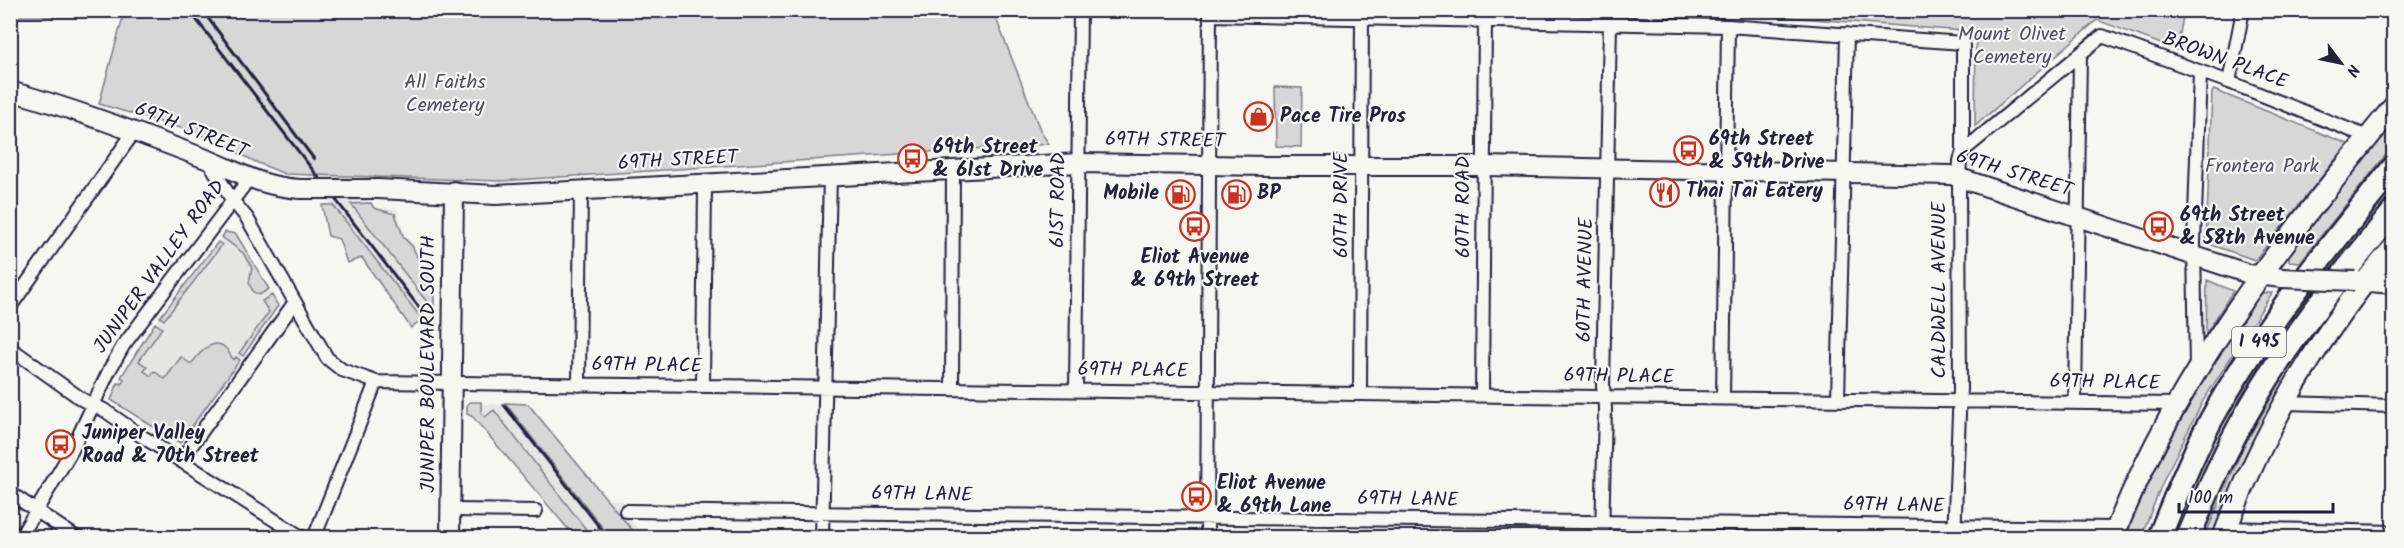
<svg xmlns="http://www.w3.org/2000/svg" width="2404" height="548" viewBox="0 0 2404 548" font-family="Kalam,sans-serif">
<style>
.built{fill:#e6e6e4}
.green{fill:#d7d7d7;stroke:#7c7c89;stroke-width:1.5}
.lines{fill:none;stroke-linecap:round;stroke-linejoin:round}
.street-casing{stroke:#22223b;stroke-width:16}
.secondary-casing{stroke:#22223b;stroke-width:22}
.primary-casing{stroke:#22223b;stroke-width:24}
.highway-casing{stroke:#22223b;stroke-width:27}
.street{stroke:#f6f6f2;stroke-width:12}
.secondary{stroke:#f6f6f2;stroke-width:18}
.primary{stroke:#f6f6f2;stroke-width:20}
.highway{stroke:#f6f6f2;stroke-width:22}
.rail{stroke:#22223b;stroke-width:3}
.secondary-bridge-casing{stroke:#22223b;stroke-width:22;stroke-linecap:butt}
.secondary-bridge{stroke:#f6f6f2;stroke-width:18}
.labels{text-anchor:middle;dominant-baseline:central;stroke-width:4.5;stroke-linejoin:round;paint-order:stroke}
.shield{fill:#f6f6f2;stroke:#626272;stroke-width:1.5}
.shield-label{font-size:18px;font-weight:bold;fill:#22223b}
.park-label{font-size:20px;fill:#4f4f62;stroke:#f6f6f2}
.street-label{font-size:20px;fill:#22223b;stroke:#f6f6f2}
.poi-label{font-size:20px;font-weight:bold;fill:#22223b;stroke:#f6f6f2;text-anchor:start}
</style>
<rect width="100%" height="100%" fill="#f6f6f2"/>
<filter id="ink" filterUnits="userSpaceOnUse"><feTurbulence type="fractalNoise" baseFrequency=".0167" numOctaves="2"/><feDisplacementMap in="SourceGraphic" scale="12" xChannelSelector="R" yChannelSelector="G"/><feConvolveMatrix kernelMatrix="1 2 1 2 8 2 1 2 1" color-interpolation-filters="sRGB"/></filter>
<g filter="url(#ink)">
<!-- built -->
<path class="built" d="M178,11L346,173L374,208L397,209L404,234L414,245L431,282L430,310L425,315L411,324L380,279L326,218L324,203L331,204Z
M225,232L236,234L278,306L180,443L111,400L122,375L146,336Z
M473,403L532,406L595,497L623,501L624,513L646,537H577L472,416Z"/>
<!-- green -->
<path class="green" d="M11,10L993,11L1041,132L1049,144L501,181L285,174L258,163L198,133L99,104L123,17L11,16Z
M1775,11V10L2184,11L2177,50L2097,20L1975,126L1976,32L1775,16Z
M1275,87L1302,88L1301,147L1276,146Z
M2214,90L2348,144L2255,260L2206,243L2212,92Z
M2393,121V146L2300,262L2289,261V258L2286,257Z
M371,203L374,208L395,214L404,238L412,246L429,281L434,282V311L351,204Z
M322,205H333L422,319L411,328L362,258L347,263L339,239L328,236Z
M225,232L236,234L269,289L259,295L253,292L249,283L252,268L243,253L222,237Z
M218,242L222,245L164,320L160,317Z
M2207,280L2233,291L2206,334Z
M2258,293H2272L2203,401L2164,479L2141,537L2125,538C2160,451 2206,371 2258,293Z
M272,295L278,306L243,356L239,353L269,312L262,301Z
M155,323L162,328L139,361L147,367L144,371L151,376L154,371L165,379L181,357L191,364C199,354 215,333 228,351C230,354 231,357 234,360L236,357L240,360L180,443L165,434L166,431L161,428L160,431L111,400L118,383L122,384L124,379L121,377Z
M2281,381L2287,382L2216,537L2204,538L2243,448Z
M470,402H481V412L485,417L494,410L588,532L595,537H575L473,417L467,414V405Z
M505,403L528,404L638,537H610Z"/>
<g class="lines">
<defs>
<path id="street" d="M1210,15L1728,26L1963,43V151L1960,161L1959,178L1960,389L1954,538
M2229,82L2243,10
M1963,151L2102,36L2229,82L2368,137
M208,160L232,200L247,218L327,358L342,370L376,382L2176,404
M10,307L134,132
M10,348L83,400L104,410L143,437L303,538
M2196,369L2194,243L2200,72
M579,385L581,189
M703,386L705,183
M952,389L953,168
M1076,390L1080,10
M1360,393L1362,17
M1482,395L1485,19
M1723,398L1728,26
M1838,399L1847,34
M2075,401L2080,55
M2285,403L2394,406
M181,460L295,302
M10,493L77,538
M451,510L536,511
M626,511L2117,528
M2227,528L2394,532
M20,538L72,450L109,371L123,346L249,179
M314,538L376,382
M822,538L830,175
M1207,538L1210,10
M1602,538L1605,408L1603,386L1610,23"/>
<path id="secondary" d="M10,91C75,109 138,133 201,157C239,171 256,186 300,189
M378,189L496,195L1079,163L1268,166H1484L1951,175L2249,274L2282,278
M2355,281L2394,284
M450,538L454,191"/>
<path id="primary" d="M2113,538C2178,370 2282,243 2394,106
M2223,538C2262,432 2320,332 2394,247"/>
<path id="highway" d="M2159,538C2175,498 2191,458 2211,420C2261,328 2328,249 2394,167
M2188,538C2207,493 2226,448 2251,406C2291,336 2343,274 2394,211"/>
</defs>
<!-- street casing -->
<use href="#street" class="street-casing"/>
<!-- secondary casing -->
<use href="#secondary" class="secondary-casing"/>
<!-- primary casing -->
<use href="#primary" class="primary-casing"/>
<!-- highway casing -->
<use href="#highway" class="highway-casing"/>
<!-- street -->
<use href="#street" class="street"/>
<!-- secondary -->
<use href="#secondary" class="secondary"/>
<!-- primary -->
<use href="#primary" class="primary"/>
<!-- highway -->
<use href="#highway" class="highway"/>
<!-- rail -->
<path class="rail" d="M189,10L425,315
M202,10L314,159
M504,405L608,538"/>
<defs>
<path id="secondary-bridge" d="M300,189H378
M2282,278L2355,281"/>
</defs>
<!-- secondary-bridge casing -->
<use href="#secondary-bridge" class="secondary-bridge-casing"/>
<!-- secondary-bridge -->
<use href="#secondary-bridge" class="secondary-bridge"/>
</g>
</g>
<!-- icons -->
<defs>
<symbol id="shop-ring" viewBox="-11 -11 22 22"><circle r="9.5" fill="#f6f6f2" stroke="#c8321e" stroke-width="1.5"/><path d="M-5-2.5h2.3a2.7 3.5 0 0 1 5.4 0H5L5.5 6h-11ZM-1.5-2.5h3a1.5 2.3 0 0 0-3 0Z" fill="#c8321e"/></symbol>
<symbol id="bus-ring" viewBox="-11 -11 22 22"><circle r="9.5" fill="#f6f6f2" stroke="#c8321e" stroke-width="1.5"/><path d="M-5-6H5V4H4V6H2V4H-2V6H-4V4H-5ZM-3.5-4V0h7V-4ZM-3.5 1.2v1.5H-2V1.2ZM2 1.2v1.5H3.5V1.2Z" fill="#c8321e"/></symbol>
<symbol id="restaurant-ring" viewBox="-11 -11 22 22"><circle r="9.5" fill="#f6f6f2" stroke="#c8321e" stroke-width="1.5"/><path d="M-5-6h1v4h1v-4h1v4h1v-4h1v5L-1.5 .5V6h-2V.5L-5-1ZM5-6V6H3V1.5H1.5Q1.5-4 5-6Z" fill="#c8321e"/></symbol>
<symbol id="fuel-ring" viewBox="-11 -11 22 22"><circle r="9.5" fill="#f6f6f2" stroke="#c8321e" stroke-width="1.5"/><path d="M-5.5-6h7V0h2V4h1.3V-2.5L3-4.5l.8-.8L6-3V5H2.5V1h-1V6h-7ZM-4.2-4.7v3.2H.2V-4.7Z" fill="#c8321e"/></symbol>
</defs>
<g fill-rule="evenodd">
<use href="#shop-ring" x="1242" y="100" width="33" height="33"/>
<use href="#bus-ring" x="1672" y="134" width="33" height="33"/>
<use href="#bus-ring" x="896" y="142" width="33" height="33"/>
<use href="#restaurant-ring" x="1648" y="176" width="33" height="33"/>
<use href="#fuel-ring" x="1164" y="178" width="33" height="33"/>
<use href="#fuel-ring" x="1220" y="178" width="33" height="33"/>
<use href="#bus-ring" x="1178" y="210" width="33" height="33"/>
<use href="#bus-ring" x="2142" y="210" width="33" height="33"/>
<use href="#bus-ring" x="44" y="428" width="33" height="33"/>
<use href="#bus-ring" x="1180" y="480" width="33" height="33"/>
</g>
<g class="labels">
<!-- shield labels -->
<rect class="shield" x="2232" y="327" width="54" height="30" rx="4.5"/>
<g class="shield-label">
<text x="2259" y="342">I 495</text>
</g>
<!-- park labels -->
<g class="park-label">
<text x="2012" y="35">Mount Olivet<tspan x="2012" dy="23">Cemetery</tspan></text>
<text x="445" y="83">All Faiths<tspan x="445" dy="23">Cemetery</tspan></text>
<text x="2262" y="167">Frontera Park</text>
</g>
<!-- street labels -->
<g class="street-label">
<text transform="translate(2225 61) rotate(20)">BROWN PLACE</text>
<text transform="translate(191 131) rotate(22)">69TH STREET</text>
<text transform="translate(1165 141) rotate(1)">69TH STREET</text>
<text transform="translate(678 161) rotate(-3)">69TH STREET</text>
<text transform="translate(2014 174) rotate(17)">69TH STREET</text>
<text transform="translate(1059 200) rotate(-89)">61ST ROAD</text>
<text transform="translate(1342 205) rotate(-90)">60TH DRIVE</text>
<text transform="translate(1464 207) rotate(-90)">60TH ROAD</text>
<text transform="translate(160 267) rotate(-54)">JUNIPER VALLEY ROAD</text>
<text transform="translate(1586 280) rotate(-89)">60TH AVENUE</text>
<text transform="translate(1940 290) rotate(-90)">CALDWELL AVENUE</text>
<text transform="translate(429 364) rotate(-90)">JUNIPER BOULEVARD SOUTH</text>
<text transform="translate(647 366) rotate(1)">69TH PLACE</text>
<text transform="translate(1133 371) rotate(1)">69TH PLACE</text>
<text transform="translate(1619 377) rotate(1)">69TH PLACE</text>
<text transform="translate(2105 383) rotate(1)">69TH PLACE</text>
<text transform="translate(922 495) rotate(1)">69TH LANE</text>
<text transform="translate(1408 500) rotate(1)">69TH LANE</text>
<text transform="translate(1894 506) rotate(1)">69TH LANE</text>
</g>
<!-- poi labels -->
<g class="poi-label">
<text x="1280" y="117">Pace Tire Pros</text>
<text x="1709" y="140">69th Street<tspan x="1709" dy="23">&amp; 59th Drive</tspan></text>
<text x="933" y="148">69th Street<tspan x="933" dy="23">&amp; 61st Drive</tspan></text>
<text x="1686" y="192">Thai Tai Eatery</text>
<text x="1159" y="194" text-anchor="end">Mobile</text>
<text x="1257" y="194">BP</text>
<text x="2180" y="216">69th Street<tspan x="2180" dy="23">&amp; 58th Avenue</tspan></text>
<text x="1195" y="258" text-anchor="middle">Eliot Avenue<tspan x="1195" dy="23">&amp; 69th Street</tspan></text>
<text x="82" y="434">Juniper Valley<tspan x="82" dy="23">Road &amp; 70th Street</tspan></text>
<text x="1217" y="484">Eliot Avenue<tspan x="1217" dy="23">&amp; 69th Lane</tspan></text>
</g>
</g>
<!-- margin -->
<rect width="2404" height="548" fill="none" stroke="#f6f6f2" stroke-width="36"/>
<rect x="18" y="18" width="2368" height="512" fill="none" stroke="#22223b" stroke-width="2" filter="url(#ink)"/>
<!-- north arrow -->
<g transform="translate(2341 63) rotate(122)" stroke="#f6f6f2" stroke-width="4.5" paint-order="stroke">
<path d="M0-4.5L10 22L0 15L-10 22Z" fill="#22223b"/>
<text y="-9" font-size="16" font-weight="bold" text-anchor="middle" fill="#22223b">N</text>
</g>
<!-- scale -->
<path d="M2179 503v9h154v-9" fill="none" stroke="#22223b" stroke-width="3"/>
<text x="2188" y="503" font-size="18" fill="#22223b" stroke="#f6f6f2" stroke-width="4.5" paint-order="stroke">100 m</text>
</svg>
